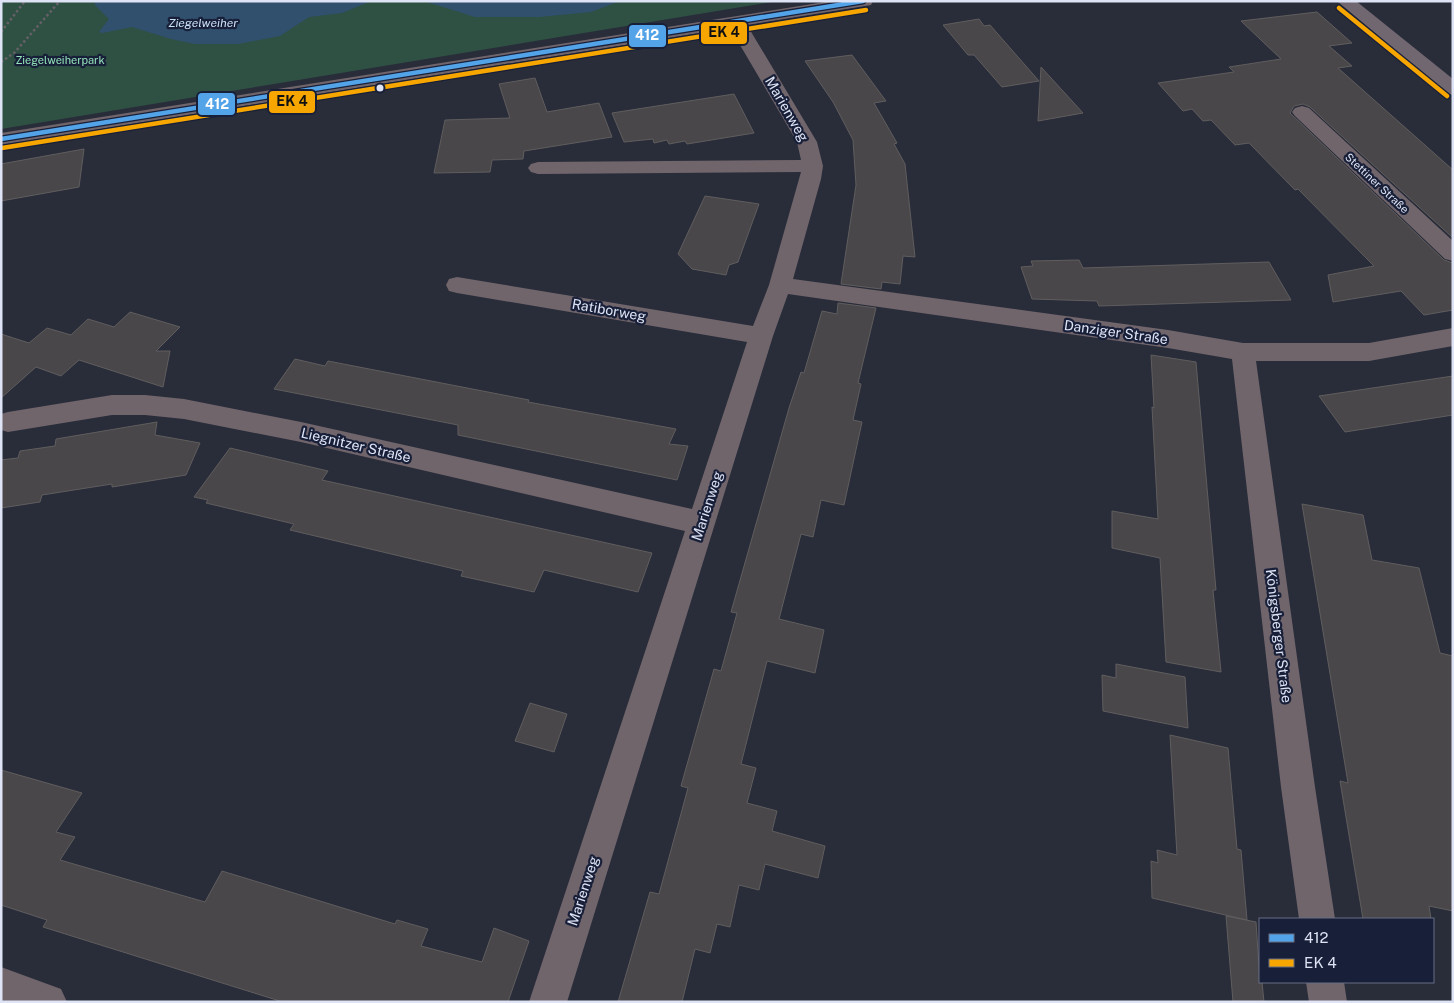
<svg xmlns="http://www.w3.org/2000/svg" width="1454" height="1003" viewBox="0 0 1454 1003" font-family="'Public Sans',sans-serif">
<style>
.green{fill:#2e5143}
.water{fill:#31506e}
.building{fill:#4a474a;stroke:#605d5e}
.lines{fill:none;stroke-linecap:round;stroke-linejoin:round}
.path{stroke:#666067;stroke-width:2.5;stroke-dasharray:2.5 2.5;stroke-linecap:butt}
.minor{fill:#71656c;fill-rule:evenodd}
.major{fill:#706770;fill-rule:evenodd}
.bus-1-casing{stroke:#181f38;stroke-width:7}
.bus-2-casing{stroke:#181f38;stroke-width:7}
.bus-1{stroke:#53a3e8;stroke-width:4.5}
.bus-2{stroke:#f7a600;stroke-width:4.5}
.bus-dot{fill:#dee4f5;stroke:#181f38;stroke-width:2}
.labels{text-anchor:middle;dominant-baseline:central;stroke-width:4.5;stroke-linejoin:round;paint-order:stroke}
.far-park-label{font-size:11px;fill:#92e1b9;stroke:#181f38}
.far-street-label{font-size:11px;fill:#dee4f5;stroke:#181f38}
.far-water-label{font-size:12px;font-style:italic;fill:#cbe1f7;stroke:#181f38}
.street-label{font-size:14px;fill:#dee4f5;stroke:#181f38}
.line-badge{stroke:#181f38;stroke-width:2}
.badge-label{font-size:14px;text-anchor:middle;font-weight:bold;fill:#fff}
.pale-badge-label{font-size:14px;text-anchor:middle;font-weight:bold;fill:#111}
</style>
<rect width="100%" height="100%" fill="#292d3a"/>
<!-- green -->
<path class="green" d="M1,1H778L1,129Z"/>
<!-- water -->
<path class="water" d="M95,1H371L342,13L309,17L280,36L238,44H195L171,39L132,27L102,33L99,32L109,19L95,5Z
M424,1H620L591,12L539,17H475Z"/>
<!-- building -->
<path class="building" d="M1317,12L1352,43L1329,46L1352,66L1338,68L1453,170V238L1310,107L1303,104L1294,106L1290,113L1444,260L1453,263V310L1424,315L1401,291L1333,302L1328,275L1374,266L1298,189L1295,190L1249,143L1235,145L1211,120L1203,121L1192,109L1183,111L1158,83L1234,72L1229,67L1281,59L1241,21Z
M979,19L984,26L990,25L1039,81L1002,87L974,55H968L943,25Z
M852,55L886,101L874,103L897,143L894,144L905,164L915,257L903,256L900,284L882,282L881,289L841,284L856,185L853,140L833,102L805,61Z
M1041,67L1083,113L1038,121Z
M535,78L547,112L599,103L612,137L524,151L523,159L492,160L490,172L434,173L445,120L510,118L499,84Z
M734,94L754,133L687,144L685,141L669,144L667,140L654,143L653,139L624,142L612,113Z
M84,149L79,187L1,201V164Z
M705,196L759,204L738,262L729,265L726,275L692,269L678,254Z
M1079,260L1083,268L1269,262L1291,300L1099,306L1097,301L1032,299L1021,267L1033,266L1031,261Z
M838,303L876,308L858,383L861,384L853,420L862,422L844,505L821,500L813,537L801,534L779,619L824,630L815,673L767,661L741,764L756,768L747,803L777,811L772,831L825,846L818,878L765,864L759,890L739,885L730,927L717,924L710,953L695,949L682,1002H618L650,892L659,894L688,788L681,786L714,669L721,671L737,613L731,612L789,408L801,372L804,373L822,311L837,314Z
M130,312L180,327L156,351H170L163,387L79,360L61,376L36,367L1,398V334L29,343L47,328L71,335L88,319L114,327Z
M1151,355L1196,362L1216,590H1213L1221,672L1166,662L1160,558L1112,548V511L1158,519L1152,407L1154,408Z
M295,359L325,366L328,361L529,400L528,402L676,429L669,444L688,446L677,480L458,435V425L274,389Z
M1453,376V415L1345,432L1319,396Z
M157,422L155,435L200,443L186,475L112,487V484L42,495L40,502L1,508V460L18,458L20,451L55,446L56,439Z
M230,448L328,471L322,480L652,553L638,592L544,570L534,592L461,576L463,571L290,530L294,524L206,503L208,500L194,497Z
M1302,504L1363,515L1372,560L1419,568L1440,653L1453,656V911L1429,906L1431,919H1363L1340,781L1348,783Z
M1116,664L1185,677L1188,728L1103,711L1102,675L1116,678Z
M530,703L567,714L554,752L515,741Z
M1170,735L1228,748L1237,849L1241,850L1247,920L1152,898L1151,861L1158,863L1157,850L1177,855Z
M1,770L82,793L56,832L75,837L60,860L205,902L222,871L395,924L397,920L428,929L421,946L482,962L494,928L529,941L508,1002H283L43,927L47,920L1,905Z
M1226,916L1256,922L1260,982H1262L1264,1002H1233Z"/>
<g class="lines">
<!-- path -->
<path class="path" d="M1,32L25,1
M1,62L14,53L60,1"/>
<!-- minor -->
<path class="minor" d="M831,1H873L871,5L865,6L747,25L817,142L823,166L821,179L793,279L1168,330L1243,343H1369L1453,328V346L1369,361H1256L1315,787L1335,919H1299L1281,787L1232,359L1168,348L788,294L773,336L567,1002H529L685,531L301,442L184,419L145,415H112L8,432L1,430V414L8,412L112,395H145L184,399L301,422L692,509L747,342L457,293L449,291L446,285L449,279L457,277L753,326L769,285L801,172L538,174L531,172L528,168L531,164L538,162L801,160L797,142L730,28L1,145V133Z
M1302,106L1309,108L1453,241V261L1445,259L1295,116L1292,112L1295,108Z
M1,967L61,989L67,1002H1Z
M1306,982H1344L1347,1002H1309Z"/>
<!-- major -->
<path class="major" d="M1337,1H1356L1453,79V95L1446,93Z"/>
<defs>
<path id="bus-1" d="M1,139L863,1"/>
<path id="bus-2" d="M1339,8L1447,96
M2,148L866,10"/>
</defs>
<!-- bus-1 casing -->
<use href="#bus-1" class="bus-1-casing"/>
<!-- bus-2 casing -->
<use href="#bus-2" class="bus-2-casing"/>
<!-- bus-1 -->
<use href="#bus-1" class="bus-1"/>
<!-- bus-2 -->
<use href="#bus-2" class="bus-2"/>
</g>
<!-- markers -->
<circle class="bus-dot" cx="380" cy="88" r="4.5"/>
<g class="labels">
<!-- far-park labels -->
<g class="far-park-label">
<text x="60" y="60">Ziegelweiherpark</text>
</g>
<!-- far-street labels -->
<g class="far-street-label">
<text transform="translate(1377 183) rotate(43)">Stettiner Straße</text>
</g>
<!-- far-water labels -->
<g class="far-water-label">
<text x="203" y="23">Ziegelweiher</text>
</g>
<!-- street labels -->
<g class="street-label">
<text transform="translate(787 109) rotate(60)">Marienweg</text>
<text transform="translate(609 310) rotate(10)">Ratiborweg</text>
<text transform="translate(1116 332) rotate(8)">Danziger Straße</text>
<text transform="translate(356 445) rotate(13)">Liegnitzer Straße</text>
<text transform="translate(707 506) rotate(-72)">Marienweg</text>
<text transform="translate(1279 636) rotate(83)">Königsberger Straße</text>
<text transform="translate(583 891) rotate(-72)">Marienweg</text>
</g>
</g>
<g class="line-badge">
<rect x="700" y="21" width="48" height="24" rx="5" fill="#f7a600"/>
<rect x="628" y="24" width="39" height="24" rx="5" fill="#53a3e8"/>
<rect x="268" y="90" width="48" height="24" rx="5" fill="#f7a600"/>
<rect x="197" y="92" width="39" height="24" rx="5" fill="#53a3e8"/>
</g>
<g class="badge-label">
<text x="647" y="40">412</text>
<text x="217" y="109">412</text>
</g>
<g class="pale-badge-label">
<text x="724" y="37">EK 4</text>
<text x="292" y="106">EK 4</text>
</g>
<!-- border -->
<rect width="1454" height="1003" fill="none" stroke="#dee4f5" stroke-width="5"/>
<!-- legend -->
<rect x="1259" y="918" width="175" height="65" fill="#181f38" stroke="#676e84"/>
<rect x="1269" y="934" width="25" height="8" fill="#53a3e8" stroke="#676e84"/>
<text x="1304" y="943" font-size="15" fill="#dee4f5">412</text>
<rect x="1269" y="959" width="25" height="8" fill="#f7a600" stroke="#676e84"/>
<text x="1304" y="968" font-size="15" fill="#dee4f5">EK 4</text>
</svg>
